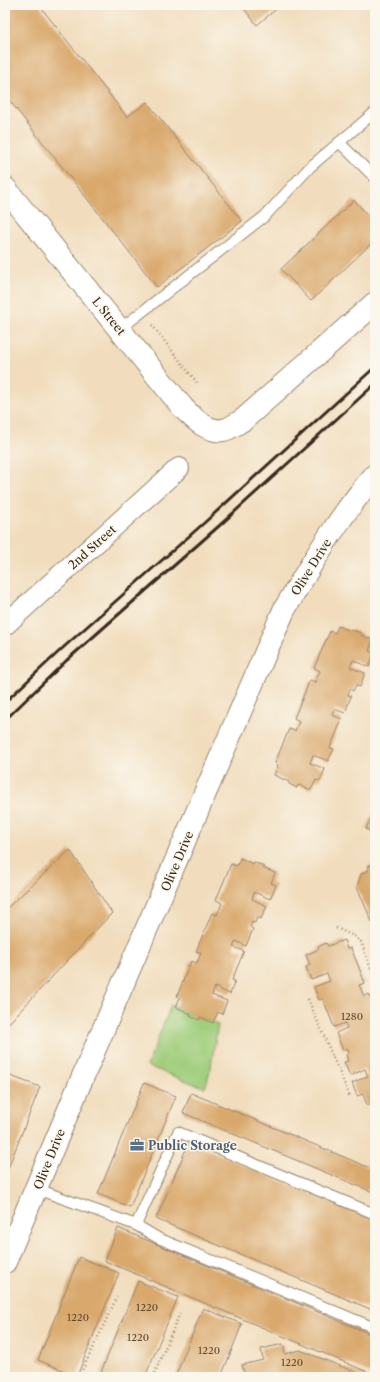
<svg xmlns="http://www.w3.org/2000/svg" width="380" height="1382" viewBox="0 0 380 1382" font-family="'Libre Caslon Text',serif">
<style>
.green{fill:#9fcd7a;stroke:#6d7c4c}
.building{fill:#d9a86c}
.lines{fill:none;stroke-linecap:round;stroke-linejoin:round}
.service-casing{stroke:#96846e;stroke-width:12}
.minor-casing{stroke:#96846e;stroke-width:22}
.tertiary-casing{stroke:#96846e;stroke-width:24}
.path{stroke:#96846e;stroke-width:2.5;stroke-dasharray:1 3;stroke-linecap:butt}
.service{stroke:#fff;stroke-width:10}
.minor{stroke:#fff;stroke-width:20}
.tertiary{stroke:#fff;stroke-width:22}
.rail{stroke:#3b2a1e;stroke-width:3}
.labels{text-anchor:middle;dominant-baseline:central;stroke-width:3;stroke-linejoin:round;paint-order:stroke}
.number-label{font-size:10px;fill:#624a32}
.street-label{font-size:12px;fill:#3b2a1e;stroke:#fbf7ec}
.service-label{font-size:12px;font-weight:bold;fill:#4e5e75;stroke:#fbf7ec;text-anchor:start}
</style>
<rect width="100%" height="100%" fill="#fbf7ec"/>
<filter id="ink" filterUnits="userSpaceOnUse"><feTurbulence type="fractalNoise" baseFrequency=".025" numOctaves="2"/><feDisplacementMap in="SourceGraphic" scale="8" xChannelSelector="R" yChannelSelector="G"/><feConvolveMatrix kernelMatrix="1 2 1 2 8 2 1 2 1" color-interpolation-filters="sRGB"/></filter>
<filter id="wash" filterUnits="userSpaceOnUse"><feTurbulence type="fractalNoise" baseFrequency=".012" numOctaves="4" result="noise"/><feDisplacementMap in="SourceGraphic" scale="16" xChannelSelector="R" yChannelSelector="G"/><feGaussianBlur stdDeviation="0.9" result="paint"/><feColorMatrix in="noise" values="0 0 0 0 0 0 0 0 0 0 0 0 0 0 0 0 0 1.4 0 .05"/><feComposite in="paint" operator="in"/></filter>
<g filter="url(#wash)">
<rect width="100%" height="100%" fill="#f1ddbd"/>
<!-- green -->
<path class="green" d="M171,1005L218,1025C214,1046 212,1067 205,1088L147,1066Z"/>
<g id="blocks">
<!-- building -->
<path class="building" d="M5,5H39L127,117L147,102L242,221L157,287L5,95Z
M241,5H281L257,25Z
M354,200L375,223V240L311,301L281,269Z
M338,626L351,631L352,630L361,633V635L373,640L369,651L374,653L369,667L353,660L350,667L365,673L360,687L356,685L353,691L350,689L348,695L351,696L345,713L334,709L332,715L342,719L330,748L334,749L328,761L313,755L310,763L325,769L320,781L316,780L311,790L298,785L297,788L289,784V782L274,775L278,766L275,763L289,729L295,731L299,721L294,718L310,680L315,682L320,671L314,668L330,631L335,633Z
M375,809V833L366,829Z
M70,850L112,913L5,1027V910Z
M240,858L253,864L254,862L263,866V868L275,873L271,883L276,885L270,899L254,892L252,899L267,906L261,919L257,917L255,923L252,922L250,927L253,929L246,946L236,941L233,947L244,951L232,980L235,981L230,994L215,987L212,995L227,1001L222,1014L218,1012L213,1023L200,1017L199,1020L190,1016L191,1014L176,1007L180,998L177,996L191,961L197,963L201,953L196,951L212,913L217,915L222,903L216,900L231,864L237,866Z
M371,865L375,868V920L372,922L357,887L361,874L368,871V866Z
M344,940L347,949L351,948L365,983L359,985L364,996L369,994L375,1009V1101L367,1105L363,1094L357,1096L352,1083L368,1076L365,1069L350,1076L344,1062L348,1061L346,1055L349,1053L347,1048L343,1050L336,1033L347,1028L345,1023L334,1027L323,999L319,1000L314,987L330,981L327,974L311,980L306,967L310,965L306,955L319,949L318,947L326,943L328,946Z
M5,1074L40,1087L5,1176Z
M144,1083L176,1096L130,1207L98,1194Z
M191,1093L375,1170V1193L183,1113Z
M189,1142L375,1220V1311L156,1219Z
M118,1228L375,1336V1375L105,1261Z
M79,1257L119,1273L77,1376L38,1360Z
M138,1281L178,1297L145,1377H99Z
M203,1308L242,1324L221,1377H175Z
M283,1344L285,1354L300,1350L368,1377H245L242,1365L263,1360L261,1349Z"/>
</g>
</g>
<g filter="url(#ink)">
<use href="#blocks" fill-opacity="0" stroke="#96846e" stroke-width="1"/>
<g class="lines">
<defs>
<path id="service" d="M339,142L375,178
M120,329L265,216L310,167L375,112
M37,1189L136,1225L158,1238L375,1328
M136,1225L178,1132L375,1214"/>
<path id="minor" d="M5,625L179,468"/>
<path id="tertiary" d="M5,188L183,408C193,418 208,433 223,430C230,429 237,423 243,420L375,303
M5,1262L78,1088L284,610C312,563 339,516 375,475"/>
</defs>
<!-- service casing -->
<use href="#service" class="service-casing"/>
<!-- minor casing -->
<use href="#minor" class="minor-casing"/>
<!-- tertiary casing -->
<use href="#tertiary" class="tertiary-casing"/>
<!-- path -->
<path class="path" d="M152,325L198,384
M373,838L375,839
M336,928L354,936L361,942L375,979
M308,999L350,1097
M79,1377L117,1297
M153,1377L180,1313"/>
<!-- service -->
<use href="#service" class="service"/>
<!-- minor -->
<use href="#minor" class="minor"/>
<!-- tertiary -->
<use href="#tertiary" class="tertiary"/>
<!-- rail -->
<path class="rail" d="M5,702L65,646L204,523L375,367
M5,720L67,660L219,526L375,384"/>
</g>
</g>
<!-- icons -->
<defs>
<symbol id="office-bare" viewBox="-9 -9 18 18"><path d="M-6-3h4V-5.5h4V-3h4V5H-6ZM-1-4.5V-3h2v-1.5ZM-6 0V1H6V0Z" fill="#5c6f8a" stroke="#fbf7ec" stroke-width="2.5" paint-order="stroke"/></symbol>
</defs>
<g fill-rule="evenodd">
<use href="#office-bare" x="127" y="1135" width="20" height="20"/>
</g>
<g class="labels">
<!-- number labels -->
<g class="number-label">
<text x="352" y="1016">1280</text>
<text x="147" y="1307">1220</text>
<text x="78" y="1317">1220</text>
<text x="138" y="1337">1220</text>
<text x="209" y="1350">1220</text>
<text x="292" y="1362">1220</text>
</g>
<!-- street labels -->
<g class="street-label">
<text transform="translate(109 316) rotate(51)">L Street</text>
<text transform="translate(92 547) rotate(-42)">2nd Street</text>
<text transform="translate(311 567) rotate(-58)">Olive Drive</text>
<text transform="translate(177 861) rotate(-67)">Olive Drive</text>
<text transform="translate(49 1159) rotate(-68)">Olive Drive</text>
</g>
<!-- service labels -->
<g class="service-label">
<text x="148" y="1145">Public Storage</text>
</g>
</g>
<!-- margin -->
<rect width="380" height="1382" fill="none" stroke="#fbf7ec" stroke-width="20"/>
</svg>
